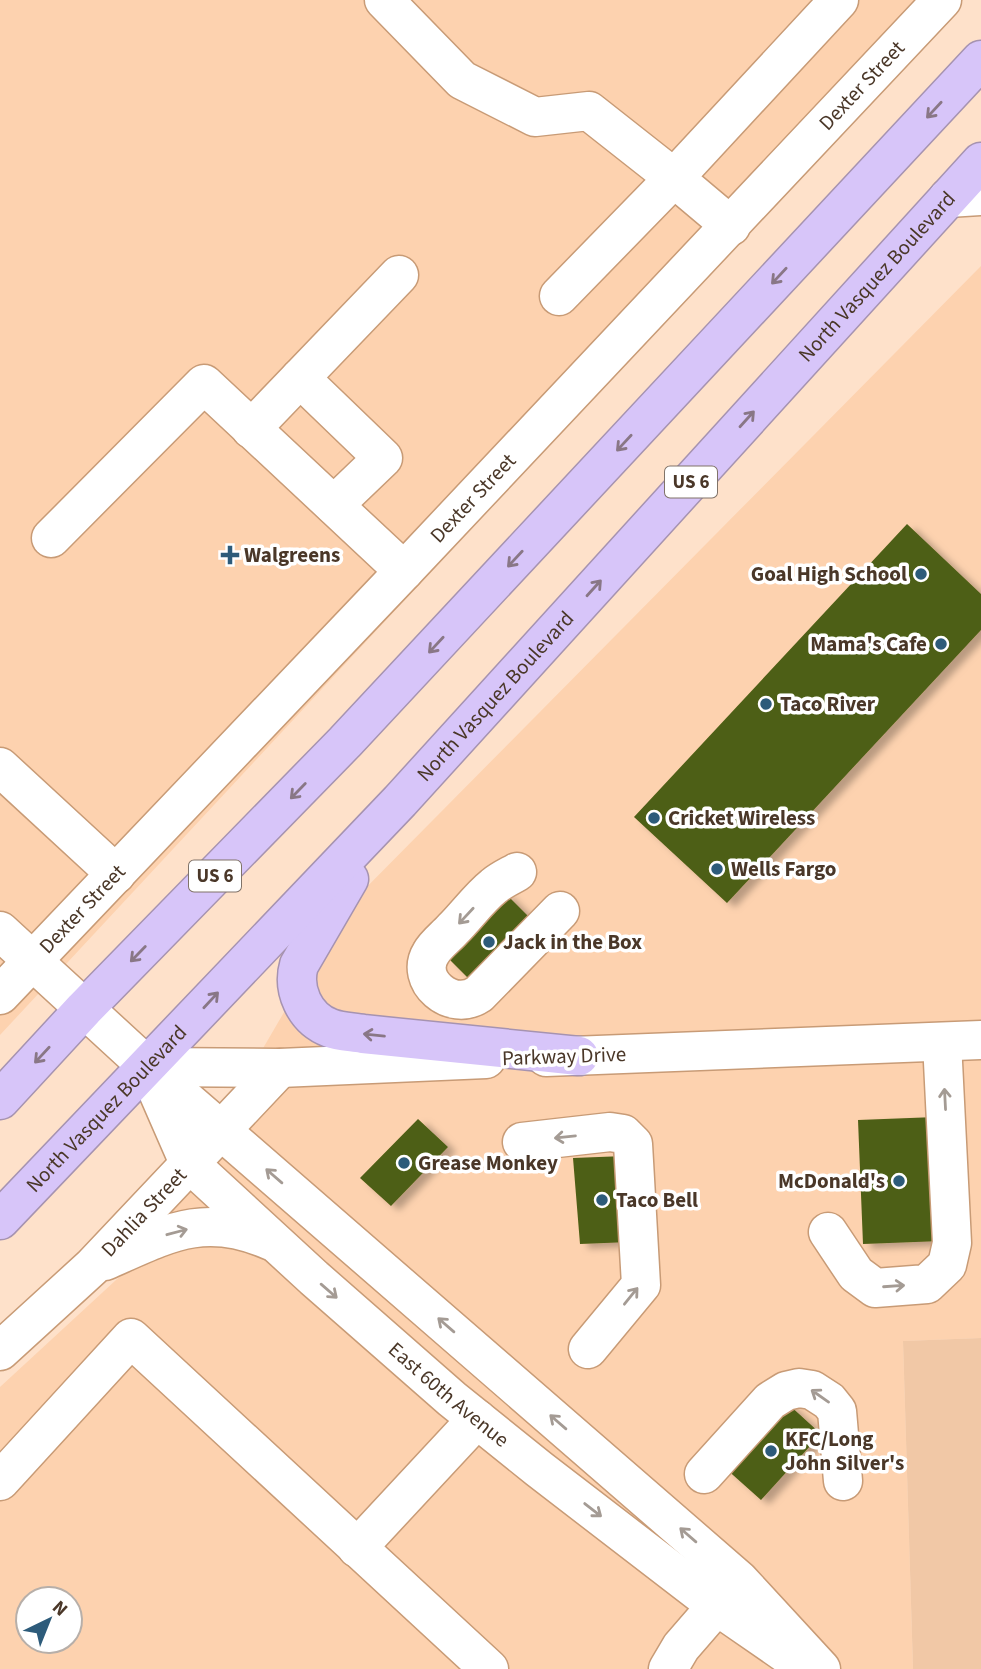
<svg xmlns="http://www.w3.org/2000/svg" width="981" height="1669" viewBox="0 0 981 1669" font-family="'Source Sans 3',sans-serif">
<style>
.built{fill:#fdd2af;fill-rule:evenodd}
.green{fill:#f1c8a6}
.building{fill:#4e5e14;filter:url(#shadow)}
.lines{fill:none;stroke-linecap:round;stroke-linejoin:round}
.minor-casing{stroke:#c89b76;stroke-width:41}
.highway-casing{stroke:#a693b0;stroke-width:41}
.minor{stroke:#fff;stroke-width:38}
.highway{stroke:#d7c5f9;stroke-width:38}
.oneway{stroke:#897786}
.oneway2{stroke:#a49b94}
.poi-dot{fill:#2d5b7a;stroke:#fff;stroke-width:2.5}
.labels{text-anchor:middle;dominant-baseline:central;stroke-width:7;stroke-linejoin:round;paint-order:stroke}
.shield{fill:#fff;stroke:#807368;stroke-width:2}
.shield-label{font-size:19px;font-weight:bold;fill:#4a3728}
.street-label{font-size:21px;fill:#4a3728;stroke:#fff}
.poi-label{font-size:21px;font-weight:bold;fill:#4a3728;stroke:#fff;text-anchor:start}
</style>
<defs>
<filter id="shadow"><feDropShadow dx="8" dy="4.5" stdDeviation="3.5" flood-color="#0004"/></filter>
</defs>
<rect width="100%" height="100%" fill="#fee1ca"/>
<!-- built -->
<path class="built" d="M0,0H963L0,1035Z
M981,266V1338L903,1341L913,1669H0V1387L142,1256L343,911ZM28,1599H70V1641H28Z"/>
<!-- green -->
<path class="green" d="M981,1338V1669H913L903,1341Z"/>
<!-- building -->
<path class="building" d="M907,524L981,594V630L727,903L634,817Z
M504,892L535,923L474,984L447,957Z
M936,1117L941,1241L863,1244L858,1120Z
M418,1119L448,1147L391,1206L360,1178Z
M625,1156L629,1242L580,1244L573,1158Z
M787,1403L821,1434L761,1500L724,1467Z"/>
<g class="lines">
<defs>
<g id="minor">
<path d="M384,0L462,80L535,117L589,111L674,178L559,296"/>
<path d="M948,198L981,196"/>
<path d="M731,226L674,178L839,0"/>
<path d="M300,378L383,458L334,505"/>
<path d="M251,429L399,275"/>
<path d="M51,538L204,384L404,571"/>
<path d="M0,767L116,874"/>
<path d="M517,872C510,876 501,880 494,886C479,898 467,915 453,929C446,937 436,944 431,953C414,980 451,1013 479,994L560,911"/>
<path d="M0,931L148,1067L739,1580L821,1669"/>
<path id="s1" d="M0,995L404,571L942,0"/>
<path d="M546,1057L981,1040"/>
<path d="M148,1067L280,1068L486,1059"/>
<path id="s2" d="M151,1076L189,1163L314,1278L452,1399L539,1469L717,1606L785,1653"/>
<path d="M522,1142L610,1132L623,1134L633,1144L641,1285L588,1349"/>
<path d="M828,1232L856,1274L875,1288L927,1284L947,1265L952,1243L942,1042"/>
<path d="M105,1261C166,1234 204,1211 271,1241"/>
<path id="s3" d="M0,1351L92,1267L280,1068"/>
<path d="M704,1474L770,1401L786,1391L799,1388L812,1390L829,1401L837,1411L843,1481"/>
<path d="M0,1481L131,1338L489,1669"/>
<path d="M357,1548L477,1419"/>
<path d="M668,1669L681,1647L733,1587"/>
</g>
<g id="highway">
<path d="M349,879L299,965C292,989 304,1018 330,1028C340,1032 352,1032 363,1034L579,1056"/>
<path d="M0,1100L84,1009L345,742L981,60"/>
<path id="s4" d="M0,1220L400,801L981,162"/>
</g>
</defs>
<!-- minor casing -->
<use href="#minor" class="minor-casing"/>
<!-- highway casing -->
<use href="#highway" class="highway-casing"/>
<!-- minor -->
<use href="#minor" class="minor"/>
<!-- highway -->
<use href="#highway" class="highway"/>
</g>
<!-- one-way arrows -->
<defs><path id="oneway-shaft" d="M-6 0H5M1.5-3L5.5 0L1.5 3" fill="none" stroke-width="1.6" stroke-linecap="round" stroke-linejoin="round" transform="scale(1.75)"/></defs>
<g class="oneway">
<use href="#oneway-shaft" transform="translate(934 110) rotate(133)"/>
<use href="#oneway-shaft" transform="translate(779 276) rotate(133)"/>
<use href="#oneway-shaft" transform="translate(747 419) rotate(-48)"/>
<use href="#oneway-shaft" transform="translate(624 443) rotate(133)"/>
<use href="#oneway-shaft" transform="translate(515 559) rotate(133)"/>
<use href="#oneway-shaft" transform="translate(594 588) rotate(-48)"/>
<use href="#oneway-shaft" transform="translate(436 645) rotate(133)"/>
<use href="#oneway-shaft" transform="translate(298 791) rotate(134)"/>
<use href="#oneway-shaft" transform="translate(138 954) rotate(134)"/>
<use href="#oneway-shaft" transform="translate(211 1000) rotate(-47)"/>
<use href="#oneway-shaft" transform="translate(374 1035) rotate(-174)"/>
<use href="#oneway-shaft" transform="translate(42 1055) rotate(133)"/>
</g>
<g class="oneway2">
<use href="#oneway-shaft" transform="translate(466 916) rotate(133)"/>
<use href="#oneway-shaft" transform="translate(945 1099) rotate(-93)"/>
<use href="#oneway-shaft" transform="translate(565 1137) rotate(174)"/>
<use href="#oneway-shaft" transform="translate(274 1176) rotate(-139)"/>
<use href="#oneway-shaft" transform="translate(177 1232) rotate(-15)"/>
<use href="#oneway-shaft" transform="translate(894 1286) rotate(-4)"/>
<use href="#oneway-shaft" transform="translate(329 1291) rotate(41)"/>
<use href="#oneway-shaft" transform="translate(631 1296) rotate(-51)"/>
<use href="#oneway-shaft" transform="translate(446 1325) rotate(-139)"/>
<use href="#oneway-shaft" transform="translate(820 1396) rotate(-145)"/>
<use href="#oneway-shaft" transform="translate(558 1422) rotate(-139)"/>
<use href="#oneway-shaft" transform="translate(593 1510) rotate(38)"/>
<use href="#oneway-shaft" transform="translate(688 1535) rotate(-139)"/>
</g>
<!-- markers -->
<g class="poi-dot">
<path d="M226.5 544.5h7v7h7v7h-7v7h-7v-7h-7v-7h7z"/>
<circle cx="921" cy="574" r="7"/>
<circle cx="941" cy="644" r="7"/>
<circle cx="766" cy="704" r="7"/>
<circle cx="654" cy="818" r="7"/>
<circle cx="717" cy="869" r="7"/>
<circle cx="489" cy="942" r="7"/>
<circle cx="404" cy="1163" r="7"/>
<circle cx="899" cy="1181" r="7"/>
<circle cx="602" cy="1200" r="7"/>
<circle cx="771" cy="1451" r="7"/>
</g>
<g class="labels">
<!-- shield labels -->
<g class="shield">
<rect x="665" y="466.5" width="52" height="31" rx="5"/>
<rect x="189" y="860.5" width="52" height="31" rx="5"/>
</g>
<g class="shield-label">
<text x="691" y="482">US 6</text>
<text x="215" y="876">US 6</text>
</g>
<!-- street labels -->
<g class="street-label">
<text stroke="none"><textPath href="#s1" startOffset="1253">Dexter Street</textPath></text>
<text stroke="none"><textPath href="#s4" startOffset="1288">North Vasquez Boulevard</textPath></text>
<text stroke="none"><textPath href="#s1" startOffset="686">Dexter Street</textPath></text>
<text stroke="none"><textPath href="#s4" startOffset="721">North Vasquez Boulevard</textPath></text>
<text stroke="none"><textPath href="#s1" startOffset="119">Dexter Street</textPath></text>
<text transform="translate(564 1056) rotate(-2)">Parkway Drive</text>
<text stroke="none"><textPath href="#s4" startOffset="154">North Vasquez Boulevard</textPath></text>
<text stroke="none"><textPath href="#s3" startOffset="200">Dahlia Street</textPath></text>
<text stroke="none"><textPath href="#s2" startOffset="443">East 60th Avenue</textPath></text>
</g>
<!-- poi labels -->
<g class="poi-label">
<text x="244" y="555">Walgreens</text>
<text x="907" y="574" text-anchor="end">Goal High School</text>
<text x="927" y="644" text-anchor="end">Mama's Cafe</text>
<text x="780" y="704">Taco River</text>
<text x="668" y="818">Cricket Wireless</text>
<text x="731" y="869">Wells Fargo</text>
<text x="503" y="942">Jack in the Box</text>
<text x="418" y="1163">Grease Monkey</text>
<text x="885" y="1181" text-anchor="end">McDonald's</text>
<text x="616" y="1200">Taco Bell</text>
<text x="785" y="1439">KFC/Long<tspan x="785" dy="24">John Silver's</tspan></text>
</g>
</g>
<!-- north arrow -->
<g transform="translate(49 1620) rotate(43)"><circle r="33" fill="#ffffff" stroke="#b7afa9" stroke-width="2"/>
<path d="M0-5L12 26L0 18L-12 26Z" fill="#2d5b7a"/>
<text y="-10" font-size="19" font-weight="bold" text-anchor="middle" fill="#4a3728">N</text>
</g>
</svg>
